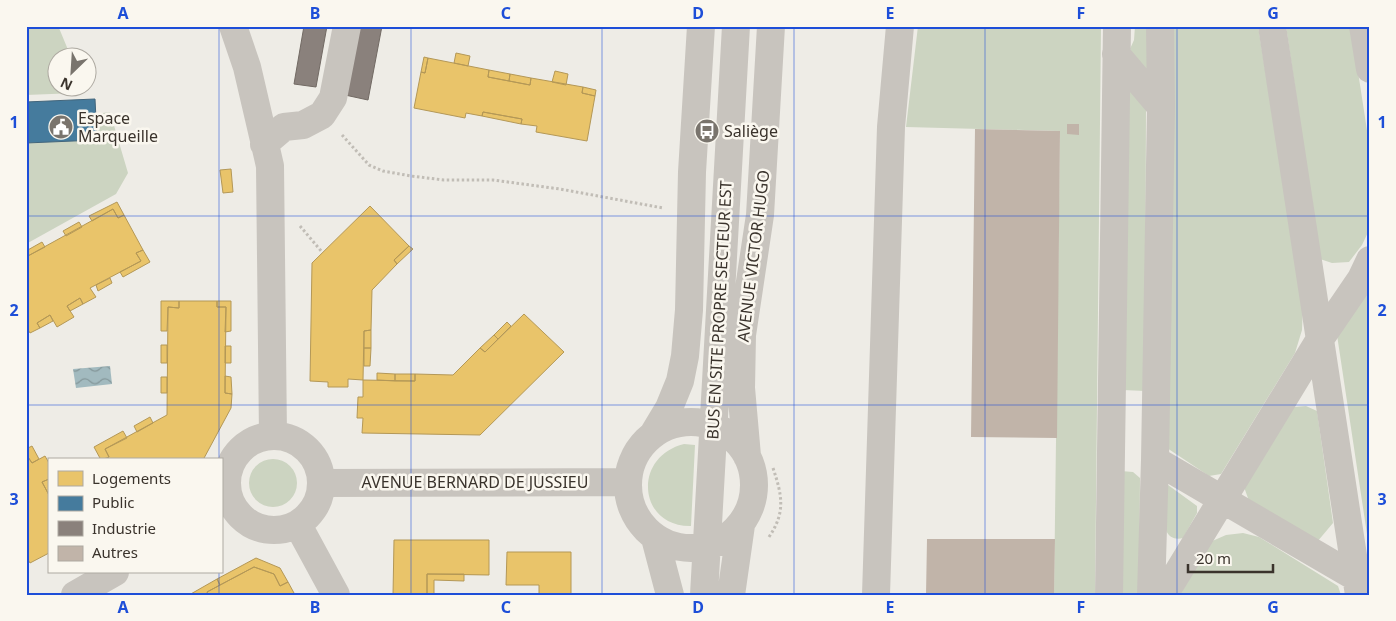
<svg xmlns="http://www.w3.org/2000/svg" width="1396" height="621" viewBox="0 0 1396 621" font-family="'Noto Sans',sans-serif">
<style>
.green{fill:#ccd4c1}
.water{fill:url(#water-waves)}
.homes{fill:#e9c46a;stroke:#b49857}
.public{fill:#457b9d;stroke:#42657b}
.industry{fill:#8a817c;stroke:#726a64}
.building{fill:#c1b4a9}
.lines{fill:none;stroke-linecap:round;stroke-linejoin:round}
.path{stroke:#c1bdb6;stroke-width:3;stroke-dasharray:2.5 2.5;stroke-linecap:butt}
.minor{stroke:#c8c4be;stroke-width:28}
.grid{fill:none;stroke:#1d4ed8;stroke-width:1;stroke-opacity:0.55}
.labels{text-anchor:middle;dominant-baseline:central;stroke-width:5;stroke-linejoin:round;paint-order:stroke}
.poi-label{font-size:16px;fill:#3a332c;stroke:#faf7ef;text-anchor:start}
.street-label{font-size:16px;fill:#3a332c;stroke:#faf7ef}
.neatline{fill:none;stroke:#1d4ed8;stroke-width:2}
.grid-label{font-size:16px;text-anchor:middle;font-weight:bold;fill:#1d4ed8}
</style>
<defs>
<pattern id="water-waves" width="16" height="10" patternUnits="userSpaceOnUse" patternTransform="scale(1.25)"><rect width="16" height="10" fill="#a2babf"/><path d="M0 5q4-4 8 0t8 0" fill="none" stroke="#85989b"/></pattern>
</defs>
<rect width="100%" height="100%" fill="#eeece6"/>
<!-- green -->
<path class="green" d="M26,26H61L59,28L71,57L58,58V88H79L77,93L26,95Z
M918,26H1100L1101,29L1095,595H1054L1060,131L906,127Z
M1135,26H1148L1149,63L1145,75L1130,49L1134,40Z
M1171,26H1258L1303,303L1302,330L1295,353L1221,474L1209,476L1167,448Z
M1286,26H1351L1370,150V228L1362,245L1349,262L1332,263L1320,259Z
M1126,84L1146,107L1145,391L1123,390Z
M110,112L128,173L116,194L26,244V143L96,140V114Z
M1370,287V554L1337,335Z
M1306,406L1317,411L1333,523L1317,542L1249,501L1244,487L1294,407Z
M684,444L695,445L691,526C638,527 632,457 684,444Z
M249 483a24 24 0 1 1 48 0a24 24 0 1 1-48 0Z
M1121,471L1133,472L1140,478L1139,595H1121Z
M1168,485L1197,506V513L1183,538C1176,540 1169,538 1166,530C1163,523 1167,494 1168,485Z
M1243,533L1259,537L1338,586L1341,595H1180L1210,542L1226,535Z"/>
<!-- water -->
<path class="water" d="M110,366L112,384L76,388L73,369Z"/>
<!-- homes -->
<path class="homes" d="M456,53L470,56L468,66L454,63Z
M424,57L428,58L425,73L421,72Z
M428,58L489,70L488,77L530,85L531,78L583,87L582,93L595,96L587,141L536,132L537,126L521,124L522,119L483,112L482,116L466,113L465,118L414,108L421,72L425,73Z
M489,70L510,74L509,81L488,77Z
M555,71L568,74L566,85L552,82Z
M510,74L531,78L530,85L509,81Z
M583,87L596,90L595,96L582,93Z
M483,112L522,119L521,124L482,116Z
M231,169L233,192L223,193L220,170Z
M117,202L124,215L118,218L113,209L92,221L89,216Z
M370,206L409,246L394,260L397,264L372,290L371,330L364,331L363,380L348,379V387H328V382L310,381L312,263Z
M113,209L118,218L124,215L143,250L136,253L141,261L90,288L96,297L83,304L80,298L67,306L74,317L57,327L50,315L37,323L40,328L30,333L26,326V257Z
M79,222L82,227L66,236L63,231Z
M42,242L45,247L26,257V251Z
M409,246L413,249L397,264L394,260Z
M143,250L150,262L123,277L120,272L141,261L136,253Z
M110,278L112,283L98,291L96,285Z
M80,298L83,304L70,311L67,306Z
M161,301H179V308L168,307L167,331H161Z
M179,301H217V307H226L225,393L232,394L231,408L203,460H105L109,457L105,449L167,415L168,307L179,308Z
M217,301H231V331L225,332L226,307H217Z
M524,314L564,352L480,435L362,433L363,418H357L358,397H363V380L415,381V374L453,375L480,348L485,352Z
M50,315L53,321L40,328L37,323Z
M507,322L511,326L498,339L494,335Z
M371,330V348H364V331Z
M494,335L498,339L485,352L480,348Z
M161,345H167V363H161Z
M225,346H231V363H225Z
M364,348H371L370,366H364Z
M377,373L395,374V381L377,380Z
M395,374H415V381H395Z
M225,376L231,377L232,394L225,393Z
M161,377H167V393H161Z
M150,417L153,423L137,432L134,426Z
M123,431L127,438L105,449L109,457L101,460L94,447Z
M32,446L39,459L32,463L26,454V449Z
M26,454L32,463L45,456L49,463V479L42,482L49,495V553L30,563L26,556Z
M49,479V495L42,482Z
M394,540H489V575L427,574V595H393Z
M507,552H571V595H539V585H506Z
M256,558L280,568L288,582L280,586L274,574L254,567L220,585L217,579Z
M254,567L274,574L280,586L288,582L294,593L290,595H207L208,594L207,592Z
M427,574H464V581L434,580V595H427Z
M217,579L220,585L207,592L208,594L189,595Z"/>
<!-- public -->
<path class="public" d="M95,99L97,140L26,143V102Z"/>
<!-- industry -->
<path class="industry" d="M304,26H327L316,87L294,84Z
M358,26H382L368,100L345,95Z"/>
<!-- building -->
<path class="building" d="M1067,124H1079V135L1067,134Z
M975,129L1060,131L1057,438L971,437Z
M927,539H1055L1054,595H926Z"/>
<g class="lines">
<!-- path -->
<path class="path" d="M342,135L369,165L383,171L411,176L444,180H493L560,189L663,208
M300,226L322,252
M769,537C786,512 782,495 773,468"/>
<!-- minor -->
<path class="minor" d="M233,26L247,67L270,166L273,436
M1160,26L1161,107
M1272,26L1359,595
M1363,26L1370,69
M1116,54L1161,107L1155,460L1151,595
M264,144L284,127L303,125L322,115L333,98L347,26
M628 485a63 63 0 1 1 126 0a63 63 0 1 1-126 0Z
M654,433L669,408L680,381L685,356L689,310L692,172L701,26
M227 483a47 47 0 1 1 94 0a47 47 0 1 1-94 0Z
M747,456L741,388L742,335L760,215L771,26
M1155,460L1357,578
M322,483L627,482
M298,525L336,595
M655,538L670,595
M75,595L115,572
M704,595L736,26
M731,595L741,525
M876,595L891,127L900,26
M1109,595L1117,26
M1164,595L1320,339L1361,279L1370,260"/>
</g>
<!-- grid -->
<path class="grid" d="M219,26V460M411,26V595M602,26V595M794,26V595M985,26V595M1177,26V595M26,216H1370M26,405H1370M219,572V595"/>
<!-- icons -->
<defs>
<symbol id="civic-disc" viewBox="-11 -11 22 22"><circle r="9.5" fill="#79746d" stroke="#faf7ef"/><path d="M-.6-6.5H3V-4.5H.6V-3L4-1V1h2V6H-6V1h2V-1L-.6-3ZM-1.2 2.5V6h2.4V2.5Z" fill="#fff"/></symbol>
<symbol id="bus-disc" viewBox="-11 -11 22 22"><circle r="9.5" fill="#79746d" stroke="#faf7ef"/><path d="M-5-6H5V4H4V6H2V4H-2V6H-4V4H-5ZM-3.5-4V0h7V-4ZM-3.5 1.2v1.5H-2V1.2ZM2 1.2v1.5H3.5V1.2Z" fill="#fff"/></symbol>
</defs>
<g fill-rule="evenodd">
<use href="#civic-disc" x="47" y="113" width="28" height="28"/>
<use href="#bus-disc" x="693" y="117" width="28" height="28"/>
</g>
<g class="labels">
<!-- poi labels -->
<g class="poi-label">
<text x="78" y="118">Espace<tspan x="78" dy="18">Marqueille</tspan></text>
<text x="724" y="131">Saliège</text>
</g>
<!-- street labels -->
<g class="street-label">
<text transform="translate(753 256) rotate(-83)">AVENUE VICTOR HUGO</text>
<text transform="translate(719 310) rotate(-87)">BUS EN SITE PROPRE SECTEUR EST</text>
<text x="475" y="482">AVENUE BERNARD DE JUSSIEU</text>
</g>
</g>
<!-- border -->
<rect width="1396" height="621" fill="none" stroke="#faf7ef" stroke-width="55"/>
<!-- legend -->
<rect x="48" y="458" width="175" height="115" fill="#faf7ef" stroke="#ada9a1"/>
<rect x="58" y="471" width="25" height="15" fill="#e9c46a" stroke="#ada9a1"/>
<text x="92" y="484" font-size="15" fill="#3a332c">Logements</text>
<rect x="58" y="496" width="25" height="15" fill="#457b9d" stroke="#ada9a1"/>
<text x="92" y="508" font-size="15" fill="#3a332c">Public</text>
<rect x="58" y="521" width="25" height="15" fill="#8a817c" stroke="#ada9a1"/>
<text x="92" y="534" font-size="15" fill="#3a332c">Industrie</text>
<rect x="58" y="546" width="25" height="15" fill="#c1b4a9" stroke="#ada9a1"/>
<text x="92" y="558" font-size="15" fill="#3a332c">Autres</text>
<!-- north arrow -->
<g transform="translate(72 72) rotate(205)"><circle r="24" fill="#faf7ef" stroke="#ada9a1"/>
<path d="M0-4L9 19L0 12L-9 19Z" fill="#79746d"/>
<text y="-8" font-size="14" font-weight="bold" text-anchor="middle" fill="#3a332c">N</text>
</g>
<!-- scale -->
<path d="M1188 564v8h85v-8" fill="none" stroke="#3a332c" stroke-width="2.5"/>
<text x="1196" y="564" font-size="15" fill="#3a332c" stroke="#faf7ef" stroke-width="4" paint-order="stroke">20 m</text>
<rect x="28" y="28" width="1340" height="566" class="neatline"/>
<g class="grid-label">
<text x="123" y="19">A</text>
<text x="315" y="19">B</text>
<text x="506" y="19">C</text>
<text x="698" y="19">D</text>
<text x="890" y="19">E</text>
<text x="1081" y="19">F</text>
<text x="1273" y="19">G</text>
<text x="14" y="128">1</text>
<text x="1382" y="128">1</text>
<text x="14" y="316">2</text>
<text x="1382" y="316">2</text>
<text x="14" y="505">3</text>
<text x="1382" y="505">3</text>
<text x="123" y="613">A</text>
<text x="315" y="613">B</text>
<text x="506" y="613">C</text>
<text x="698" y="613">D</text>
<text x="890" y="613">E</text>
<text x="1081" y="613">F</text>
<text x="1273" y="613">G</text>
</g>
</svg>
